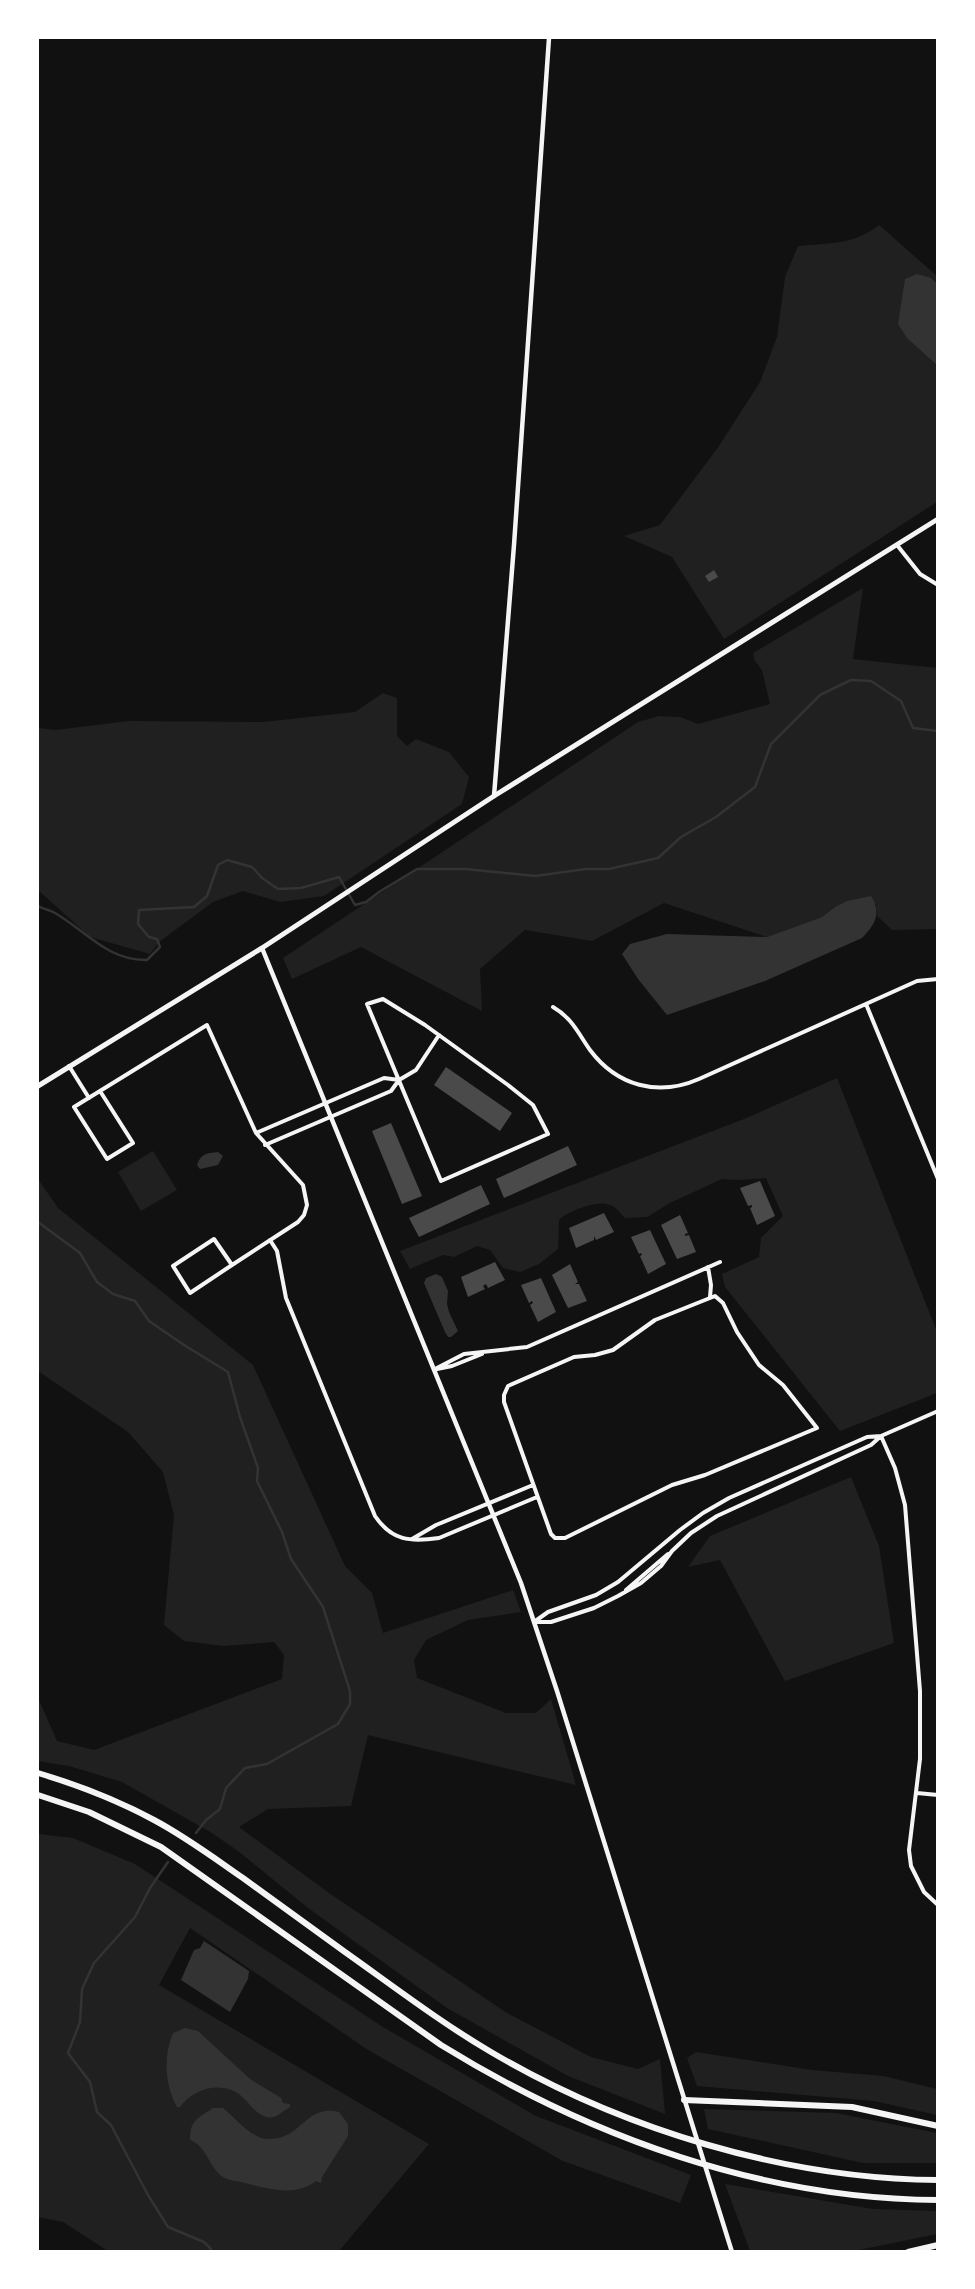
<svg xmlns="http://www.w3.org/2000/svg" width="975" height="2289" viewBox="0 0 975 2289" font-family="'Space Grotesk',sans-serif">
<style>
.green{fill:#202020}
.water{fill:#333}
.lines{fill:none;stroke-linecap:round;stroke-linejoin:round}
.stream{stroke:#333;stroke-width:2.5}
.building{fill:#4a4a4a}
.minor{stroke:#f5f5f5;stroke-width:4}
.tertiary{stroke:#f5f5f5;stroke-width:4.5}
.secondary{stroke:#f5f5f5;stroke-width:5}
.motorway{stroke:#f5f5f5;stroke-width:6}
</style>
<rect width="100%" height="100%" fill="#111"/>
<!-- green -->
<path class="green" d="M879,225L937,276V502L724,639L672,557L624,536L660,525L719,446L760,382L777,337L785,277L798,246C829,243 854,245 879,225Z
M863,588L853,659L937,668V929L892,930L877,916L876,904L835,907L822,917L767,937L664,903L592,941L525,930L480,969L482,1011L361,947L292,979L283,958L638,722L659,716L680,717L698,724L770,704L762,670L755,661L753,653Z
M383,693L397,698V736L407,746L416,739L449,752L469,777L462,804L324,896L280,902L243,891L213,902L159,942L150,954L90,937L38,890V728L55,730L129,721L263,722L355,712Z
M837,1078L937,1332V1393L840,1431L725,1287L722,1274L759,1257L761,1238L783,1216L766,1178L738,1180L722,1179L670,1203L647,1217L625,1218C621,1214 616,1207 610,1205C599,1199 567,1211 559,1220L558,1249L539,1264L520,1272L503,1268L490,1250L477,1246L454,1257L443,1255L410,1269L400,1251L744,1119Z
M153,1151L177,1190L141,1211L118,1172Z
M38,1179L58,1208L253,1365L345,1566L372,1593L383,1633L513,1590L521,1612L468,1620L426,1640L414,1660L417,1678L506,1713H536L551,1699L576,1785L368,1735L351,1806L268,1809L239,1827L329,1893L507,2013L591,2057L638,2069L660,2059L665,2114L568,2076L447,2008L308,1908L238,1851L212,1833L122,1782L69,1766L38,1761V1698L57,1741L94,1750L282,1679L284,1655L274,1642L224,1646L184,1641L164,1625L174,1515L163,1472L128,1432L38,1371Z
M851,1477L879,1546L894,1643L785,1681L720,1560L688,1567L710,1536Z
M38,1834L73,1838L135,1864L383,2027L536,2116L691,2175L680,2203L563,2161L368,2050L190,1928L159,1985L429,2144L339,2251H108L63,2222L38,2217Z
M696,2052L812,2070L883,2076L937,2089V2115L874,2101L697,2086L687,2058Z
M704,2109L836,2113L937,2133V2163H863L708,2129Z
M725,2184L873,2209L937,2211V2234L854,2251H750Z"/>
<!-- water -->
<path class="water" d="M917,274L931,278L937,284V365L907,338L898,324L905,279Z
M871,896C882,913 875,925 862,938L765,981L667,1015L638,979L622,954L630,944L667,934L767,937L822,917L835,907L847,901Z
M218,1152L223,1156L218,1165L200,1169L197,1165C201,1154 206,1153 218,1152Z
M436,1274L442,1277L448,1291L447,1304L449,1312L458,1331L451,1337H448L445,1332L424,1283L426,1278Z
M204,1941L249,1971L248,1979L230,2012L181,1980L194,1950L200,1948Z
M185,2028L198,2031L250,2079L281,2098L283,2103L290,2104V2107C283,2111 275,2120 266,2117C254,2113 248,2101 239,2094C220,2081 193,2089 180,2107H177C165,2085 163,2056 173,2033Z
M213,2108H223C235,2118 245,2131 259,2137C263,2139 267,2139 271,2139C302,2138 306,2104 339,2112L348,2124V2136L322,2177L321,2183L316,2181C296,2197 268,2189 245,2183C239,2181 229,2181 223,2177C209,2168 207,2146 190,2140C190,2120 197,2119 213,2108Z"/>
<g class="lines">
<!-- stream -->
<path class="stream" d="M38,906C43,909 50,910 55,913C86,931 108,961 147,960L160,947L157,939L149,937L138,924L139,910L194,907L207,896L218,865L227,860L252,867L262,878L278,889L301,888L339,877L355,905L366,902L379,892L417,869H465L535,876L586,869H609L658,858L681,837L716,817L755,787L771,744L820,695L851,680L871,681L901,701L913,728L938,731
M38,1222L80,1253L97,1282L113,1294L135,1301L149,1321L184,1345L228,1372L240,1417L258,1468L257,1481L282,1532L291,1559L323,1607L350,1691V1704L338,1724L267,1764L245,1768L226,1788L220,1809L206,1820L196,1833
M168,1862L150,1888L135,1917L94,1963L82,1989L80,2022L68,2053L90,2082L97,2112L111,2125L148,2195L168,2227L204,2242L211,2249V2252"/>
</g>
<!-- building -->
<path class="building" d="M714,570L718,577L709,582L705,576Z
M446,1067L512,1113L500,1131L434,1085Z
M391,1123L422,1196L402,1204L372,1131Z
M568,1146L577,1165L504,1198L496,1179Z
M760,1181L775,1216L757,1225L750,1208L752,1207V1205L748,1206L740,1188Z
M481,1185L490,1204L419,1237L409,1218Z
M604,1213L614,1232L596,1240L594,1236V1240L576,1248L569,1228Z
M680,1215L688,1233L685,1234V1236L689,1235L696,1252L677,1259L661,1225Z
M650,1230L666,1264L648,1274L640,1256L642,1255L641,1253L639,1254L631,1237Z
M495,1262L505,1280L488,1288L486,1284L483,1286L485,1289L468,1297L461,1277Z
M570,1264L578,1282L575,1284H579L587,1301L568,1308L552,1275Z
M541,1278L556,1312L538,1322L530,1305L533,1303L532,1301L529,1303L521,1285Z"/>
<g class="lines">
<!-- minor -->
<path class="minor" d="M897,545L920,574L938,585
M383,999L425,1025L508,1085L533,1105L548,1134L441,1181L367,1004Z
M866,1004L938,1179
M553,1007C572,1018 578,1033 590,1050C617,1086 658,1097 699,1079L917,981L938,979
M69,1066L89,1098
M100,1091L133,1143L107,1159L74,1107L207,1025L256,1133L303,1185L307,1205L304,1215L298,1222L232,1265L214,1239L173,1266L190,1293L232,1265
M256,1133L384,1078L399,1080
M265,1145L391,1091L399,1080L416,1070L439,1035
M270,1240L277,1251L286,1298L375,1516C392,1541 410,1542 439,1538L537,1497
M708,1267L711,1285L710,1297
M715,1296L723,1303L737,1332L759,1365L783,1385L817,1428L705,1475L672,1485L565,1538H555L551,1534L504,1402V1395L508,1386L574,1357L595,1355L613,1350L655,1320Z
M435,1369L464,1354L527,1347L720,1262
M437,1369L452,1366L482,1354
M881,1436L895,1468L905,1505L920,1691V1759L909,1850L911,1866L924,1892L938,1905
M412,1539L436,1525L533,1485
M626,1590L668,1554
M534,1622H551L594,1608L618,1596L641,1583L661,1566L672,1551L691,1533L717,1516L871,1445L881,1436L938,1411
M534,1622L548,1612L596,1595L618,1582L680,1530L703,1513L729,1498L867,1437L881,1436
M917,1793L938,1795"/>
<!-- tertiary -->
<path class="tertiary" d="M494,796L514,545L549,38
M262,948L521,1583L557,1691L732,2252"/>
<!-- secondary -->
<path class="secondary" d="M38,1086L262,948L494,796L938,519"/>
<!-- motorway -->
<path class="motorway" d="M38,1773C78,1785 117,1800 154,1820C186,1837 214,1858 243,1878C277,1903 311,1927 345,1952C393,1986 440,2022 491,2052C622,2129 785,2179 938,2180
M38,1795L89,1812L161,1847L441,2045C590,2137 761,2199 938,2200
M684,2100L852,2107L938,2126
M908,2252L938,2245"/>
</g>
<!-- border -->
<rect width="975" height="2289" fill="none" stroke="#ffffff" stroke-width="78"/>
</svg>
